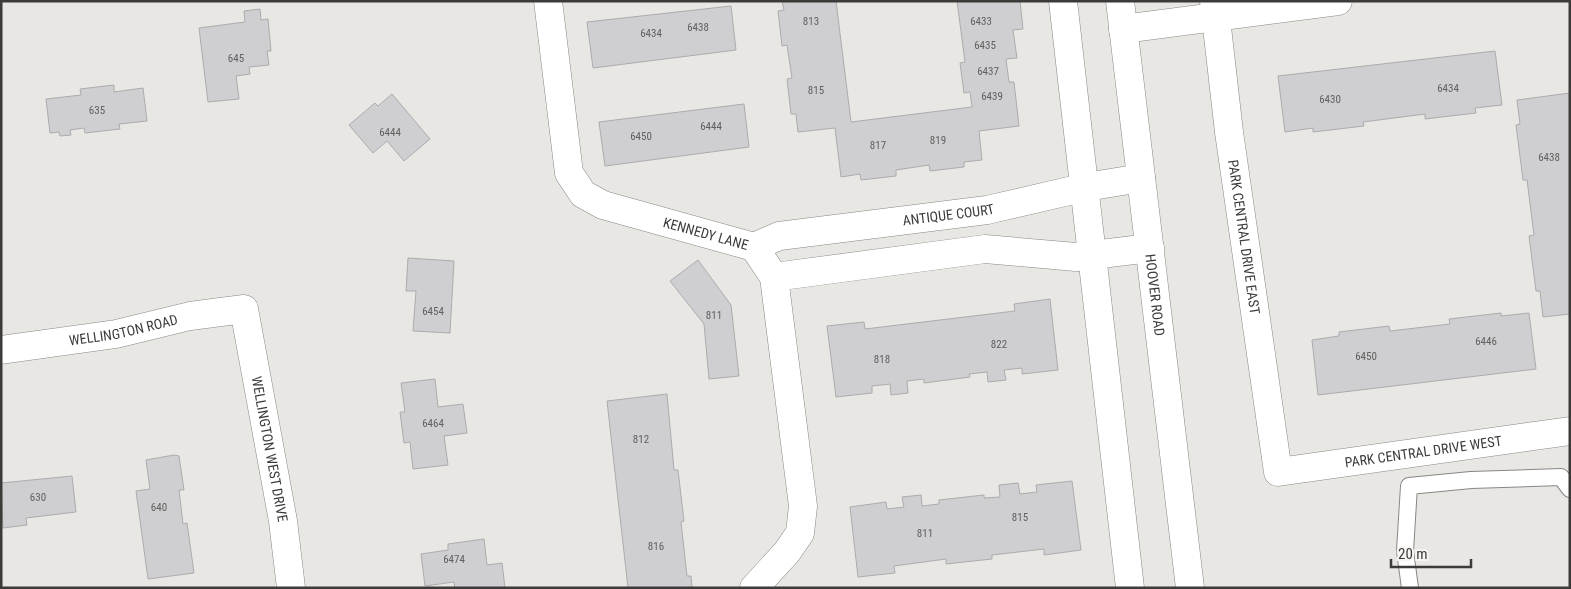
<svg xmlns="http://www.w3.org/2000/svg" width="1571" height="589" viewBox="0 0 1571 589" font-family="'Roboto Condensed',sans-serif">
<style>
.building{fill:#cfced1;stroke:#acabae}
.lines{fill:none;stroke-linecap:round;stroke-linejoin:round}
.lane-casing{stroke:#888784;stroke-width:18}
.street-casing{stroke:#888784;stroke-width:29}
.secondary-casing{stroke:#888784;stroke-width:29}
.lane{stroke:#fff;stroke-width:16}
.street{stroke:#fff;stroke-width:28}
.secondary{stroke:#fff;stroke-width:28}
.labels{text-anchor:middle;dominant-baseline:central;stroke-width:5;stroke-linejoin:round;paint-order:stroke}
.number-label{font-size:11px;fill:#616060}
.street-label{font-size:14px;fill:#3c3b3a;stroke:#f7f5f1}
</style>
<rect width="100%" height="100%" fill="#e9e7e4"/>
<!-- building -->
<path class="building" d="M782,1H836L851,122L972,107L970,92L964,93L960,63L965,62L957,1H1020L1023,29L1013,30L1017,58L1006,59L1009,82H1014L1019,126L979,131L982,160L964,162V167L930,171L929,165L896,170V176L861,180L860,174L841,177L835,128L798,132L796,114H791L787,79L792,78L787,45L782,46L778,11L784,10Z
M731,6L736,50L593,68L587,22Z
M260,9L261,20L268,19L271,51H267L269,65L249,67L250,74L236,76L239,99L208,102L199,28L245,22L244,11Z
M1495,51L1502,105L1475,108L1476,113L1425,119V114L1363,122L1364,126L1313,132V128L1285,132L1278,76Z
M114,85V92L143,88L147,121L119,124L120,129L85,133L84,128L70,130L71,135L60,136L59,132L50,133L46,99L81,95L80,89Z
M1570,93V314L1543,317L1540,291H1536L1529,236L1534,235L1527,180H1523L1516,125L1520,124L1517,100Z
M392,94L430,139L404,161L387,141L373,153L349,125L375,103L378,106Z
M744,104L749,147L605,166L599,122Z
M408,258L454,261L450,333L413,331L416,291H406Z
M698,260L731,305L739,376L709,379L704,324L670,281Z
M1050,299L1058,370L1022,374V368L1004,370L1006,380L988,382L987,372L969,374L970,377L924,383V379L907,381L908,393L891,395L890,384L872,386V393L836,397L827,326L864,322L865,329L1015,311L1014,304Z
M1501,313V316L1529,313L1536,369L1318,395L1312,340L1339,336V332L1389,326L1390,331L1450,324L1449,319Z
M435,379L438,407L463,404L467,433L444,436L448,465L413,469L410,442L404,443L400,412H405L401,383Z
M667,394L674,470H678L684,521L681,522L687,576H691L692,588H628L607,401Z
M174,455L179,456L184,490H179L183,524L187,523L194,573L148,579L136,491L150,489L146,460Z
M72,476L76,512L26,518L27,525L3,528L1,483Z
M1072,481L1081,550L1044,555V549L992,555V559L946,564V559L894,566L895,573L858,577L850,507L886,502L887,509L904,507L902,497L921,495L922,506L939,504V500L984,495V498L1000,497L999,485L1018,483L1020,494L1037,492L1036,485Z
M484,539L487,565L502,563L505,588H455L454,582L425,586L421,554L448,550V544Z"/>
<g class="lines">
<defs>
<path id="lane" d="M1410,588L1405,551L1409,486L1471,480L1561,477L1570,489"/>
<g id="street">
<path id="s1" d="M548,1L569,173L583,194L603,205L754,247L774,277L803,506L800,533L787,552L754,588"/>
<path d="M1063,1L1130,588"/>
<path id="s2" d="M1214,1L1229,132L1278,472L1570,431"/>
<path d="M1123,29L1338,1"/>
<path id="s3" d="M754,247L779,236L987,210L1086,187L1141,178"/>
<path d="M774,277L985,249L1076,257L1150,248"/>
<path id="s4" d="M1,350L116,334L190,316L244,309L283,521L291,588"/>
</g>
<g id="secondary">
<path id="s5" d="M1120,1L1190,588"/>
</g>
</defs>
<!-- lane casing -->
<use href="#lane" class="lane-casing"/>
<!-- street casing -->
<use href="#street" class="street-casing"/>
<!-- secondary casing -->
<use href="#secondary" class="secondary-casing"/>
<!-- lane -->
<use href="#lane" class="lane"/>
<!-- street -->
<use href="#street" class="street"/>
<!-- secondary -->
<use href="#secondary" class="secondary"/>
</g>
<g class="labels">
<!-- number labels -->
<g class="number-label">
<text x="811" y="21">813</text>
<text x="981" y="21">6433</text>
<text x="698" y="27">6438</text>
<text x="651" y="33">6434</text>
<text x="985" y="45">6435</text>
<text x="236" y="58">645</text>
<text x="988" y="71">6437</text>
<text x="1448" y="88">6434</text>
<text x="816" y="90">815</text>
<text x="992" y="96">6439</text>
<text x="1330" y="99">6430</text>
<text x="97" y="110">635</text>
<text x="711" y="126">6444</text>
<text x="390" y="132">6444</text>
<text x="641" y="136">6450</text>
<text x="938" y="140">819</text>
<text x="878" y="145">817</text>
<text x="1549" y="157">6438</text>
<text x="433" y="311">6454</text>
<text x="714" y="315">811</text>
<text x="1486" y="341">6446</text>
<text x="999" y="344">822</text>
<text x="1366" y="356">6450</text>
<text x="882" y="359">818</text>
<text x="433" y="423">6464</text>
<text x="641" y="439">812</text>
<text x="38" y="497">630</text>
<text x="159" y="507">640</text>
<text x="1020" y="517">815</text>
<text x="925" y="533">811</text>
<text x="656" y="546">816</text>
<text x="454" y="559">6474</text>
</g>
<!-- street labels -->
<g class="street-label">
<text stroke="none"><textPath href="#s3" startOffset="198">ANTIQUE COURT</textPath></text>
<text stroke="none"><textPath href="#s1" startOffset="328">KENNEDY LANE</textPath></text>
<text stroke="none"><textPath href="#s2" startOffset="238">PARK CENTRAL DRIVE EAST</textPath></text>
<text stroke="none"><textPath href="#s5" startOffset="296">HOOVER ROAD</textPath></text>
<text stroke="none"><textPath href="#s4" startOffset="124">WELLINGTON ROAD</textPath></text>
<text stroke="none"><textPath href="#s4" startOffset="389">WELLINGTON WEST DRIVE</textPath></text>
<text stroke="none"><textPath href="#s2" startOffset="622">PARK CENTRAL DRIVE WEST</textPath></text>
</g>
</g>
<!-- border -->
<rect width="1571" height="589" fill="none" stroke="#3c3b3a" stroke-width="5"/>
<!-- scale -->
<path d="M1391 559v8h80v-8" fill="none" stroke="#3c3b3a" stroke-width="2.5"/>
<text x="1398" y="559" font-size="15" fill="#3c3b3a" stroke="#f7f5f1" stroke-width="4" paint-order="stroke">20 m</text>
</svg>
